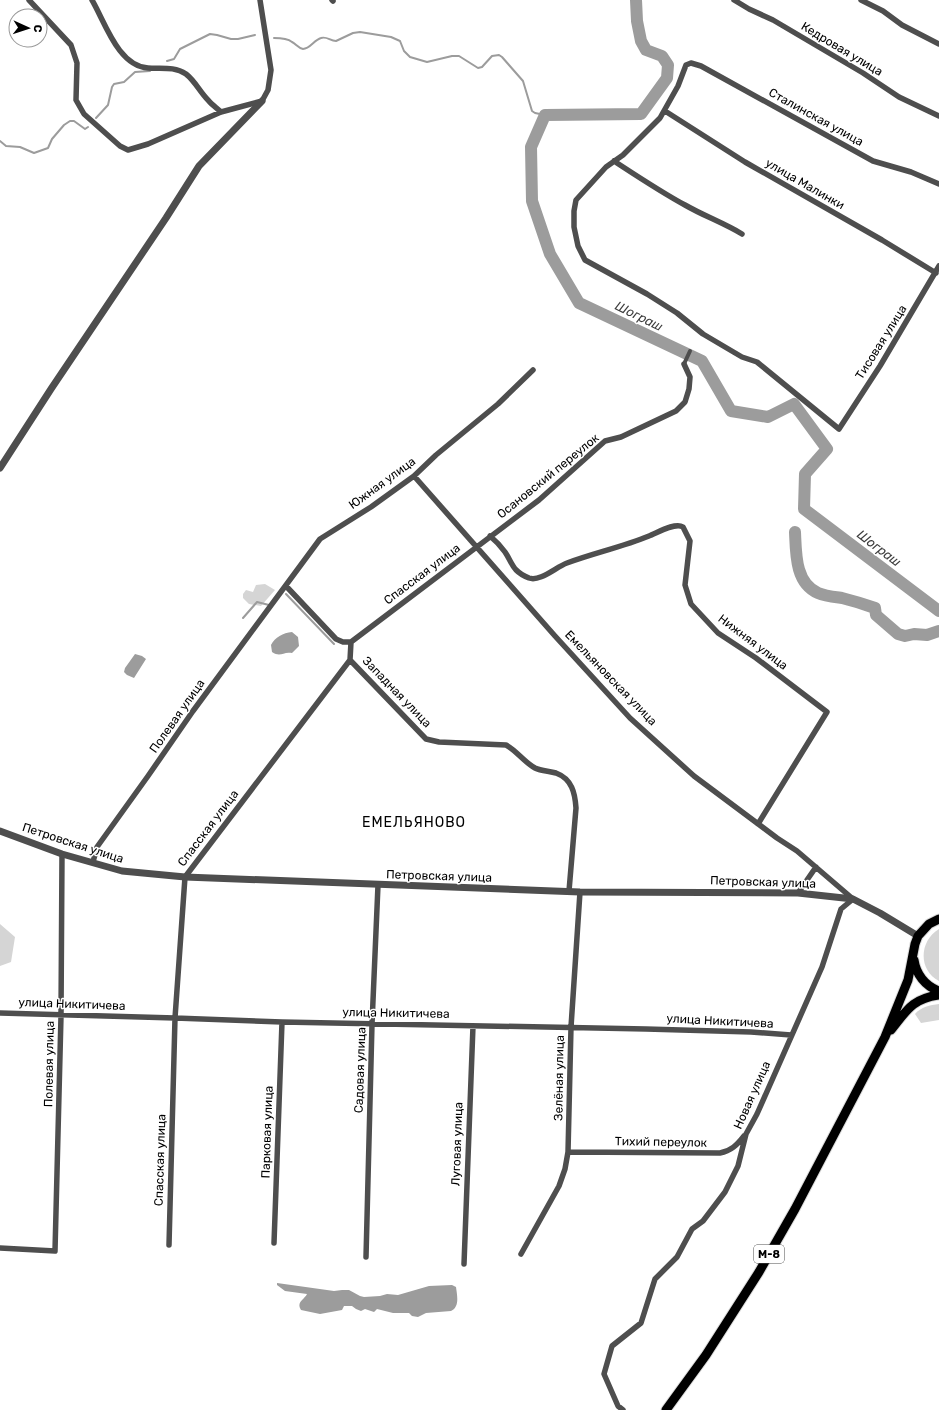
<svg xmlns="http://www.w3.org/2000/svg" width="939" height="1410" viewBox="0 0 939 1410" font-family="Rubik,sans-serif">
<style>
.green{fill:#d5d5d5}
.water{fill:#9c9c9c}
.lines{fill:none;stroke-linecap:round;stroke-linejoin:round}
.stream{stroke:#9c9c9c;stroke-width:2}
.river{stroke:#9c9c9c;stroke-width:12}
.primary-casing{stroke:#dbdbdb;stroke-width:11}
.pedestrian{stroke:#4e4e4e;stroke-width:4}
.minor{stroke:#4e4e4e;stroke-width:5.5}
.tertiary{stroke:#4e4e4e;stroke-width:7}
.primary{stroke:#000;stroke-width:9}
.labels{text-anchor:middle;dominant-baseline:central;stroke-width:3;stroke-linejoin:round;paint-order:stroke}
.shield{fill:#fff;stroke:#4c4c4c;stroke-width:1}
.shield-label{font-size:11px;font-weight:bold;fill:#000}
.street-label{font-size:12px;fill:#000;stroke:#fff}
.water-label{font-size:13px;font-style:italic;fill:#3d3d3d;stroke:#fff}
.quarter-label{font-size:14px;letter-spacing:1px;fill:#000;stroke:#fff}
</style>
<rect width="100%" height="100%" fill="#fff"/>
<!-- green -->
<path class="green" d="M265,584L275,590L261,606L249,604L243,598V594L246,590L253,592L256,585Z
M0,924L15,937L11,962L0,966Z
M939,929V981C918,970 919,941 939,929Z
M939,1004V1020L921,1023L915,1014C921,1007 930,1005 939,1004Z"/>
<!-- water -->
<path class="water" d="M292,632L298,637L299,646L292,653C283,651 281,658 272,652L271,645C275,637 283,633 292,632Z
M135,654L142,656L146,659L134,678L127,675L124,672L125,668Z
M277,1283L334,1291L342,1290H349L360,1296L364,1297L380,1296L387,1294L398,1295L429,1286L452,1285L456,1287C457,1295 460,1307 451,1311L426,1313L418,1317L412,1316L409,1313H393L377,1309L374,1312L365,1309L361,1311L356,1309L352,1306H344L342,1310L320,1314L301,1310C296,1302 304,1300 307,1294L285,1291L277,1285Z"/>
<g class="lines">
<!-- stream -->
<path class="stream" d="M274,38C280,38 287,38 292,42C296,44 298,48 303,49C310,49 314,40 321,38C327,36 330,41 336,41L353,33L360,32L391,37L400,41L404,51L410,57L427,62L452,56H459L478,68L482,67L492,56L499,55L502,57L523,81L532,111L535,113L545,115
M167,61L174,59L180,49L210,34L217,35L231,39H238L255,35
M96,118L108,105L112,87L114,84L124,82L135,72L150,71
M0,141L6,146L20,147L34,153L48,148L52,139L64,125L70,121H74L85,129L88,127
M286,594L334,644
M243,618L257,602L269,605"/>
<!-- river -->
<path class="river" d="M636,0L637,21L641,41L646,50L662,56L668,65L667,78L641,114L545,115L531,147L532,201L550,254L579,303L702,361L731,411L768,417L794,404L827,449L805,474L804,509L939,611
M795,532C796,553 795,583 818,593C825,596 835,597 842,598C854,601 864,604 875,608L876,615L898,634L905,636L914,634L927,635L939,631"/>
<defs>
<path id="primary" d="M914,960C916,974 925,986 939,991
M891,1030C907,1010 912,999 939,995
M666,1410L706,1355L759,1272L795,1209L885,1037L908,980L915,944L918,936L929,924L939,919"/>
</defs>
<!-- primary casing -->
<use href="#primary" class="primary-casing"/>
<!-- pedestrian -->
<path class="pedestrian" d="M684,364L690,351"/>
<!-- minor -->
<path class="minor" d="M29,0L71,45L77,63L76,100L84,114L120,146L128,150L148,144L221,112L262,101L268,90L271,70L260,0
M92,0C105,22 118,66 148,68C161,69 174,66 186,74C195,81 200,92 208,100C212,105 217,108 221,112
M332,0L333,1
M734,0L749,9L773,20L863,73L899,97L939,116
M861,0L883,11L902,25L939,44
M665,111L745,162L882,240L936,273
M614,161C637,176 661,192 685,205C704,216 724,223 742,234
M939,184L911,172L873,161L701,66L691,63L686,65L678,86L660,118L623,155L606,167L576,200L574,211V227L578,246L585,260L647,294L677,313L703,334L725,347L742,357L757,362L839,429L880,366L939,266
M414,476L555,636L630,718L694,776L777,838L797,851L853,899L841,909L822,967L757,1114L746,1134L738,1166L725,1192L703,1221L692,1229L677,1257L655,1279L641,1323L612,1346L604,1374L618,1406L623,1410
M490,536C496,541 500,545 505,552C513,564 512,571 529,578C540,582 556,567 567,563C594,553 622,547 649,536C657,533 675,522 683,527L690,541L685,585L691,604L718,633L756,658L827,712L758,824
M286,586L336,639L343,642H351
M350,660L426,739L439,742L506,745C517,751 524,762 535,768C541,771 549,771 556,773C572,779 575,793 576,808L569,891
M93,862L97,847L148,776L193,711L320,539L371,507L414,476L436,455L498,404L533,370
M798,893L816,867
M0,1013L175,1018L282,1022L646,1029L751,1032L791,1035
M568,1152L720,1153C731,1151 737,1145 744,1136
M274,1243L282,1022
M169,1245L175,1018L185,877L350,660L351,642L539,500L605,441L621,437L676,411L685,402L689,389L690,377L684,364
M0,1248L55,1251L61,1016L62,854
M521,1254L559,1186L565,1169L568,1152L571,1027L580,892
M366,1257L372,1024L378,885
M464,1264L473,1026"/>
<!-- tertiary -->
<path class="tertiary" d="M0,468L51,389L166,218L199,166L262,101
M0,831L62,854L122,871L185,877L580,892L798,893L853,899L880,913L918,936"/>
<!-- primary -->
<use href="#primary" class="primary"/>
</g>
<g class="labels">
<!-- shield labels -->
<rect class="shield" x="754" y="1245" width="30" height="18" rx="3"/>
<g class="shield-label">
<text x="769" y="1254">М-8</text>
</g>
<!-- street labels -->
<g class="street-label">
<text transform="translate(842 49) rotate(31)">Кедровая улица</text>
<text transform="translate(816 117) rotate(29)">Сталинская улица</text>
<text transform="translate(805 184) rotate(30)">улица Малинки</text>
<text transform="translate(881 342) rotate(-58)">Тисовая улица</text>
<text transform="translate(548 476) rotate(-39)">Осановский переулок</text>
<text transform="translate(382 483) rotate(-36)">Южная улица</text>
<text transform="translate(422 574) rotate(-37)">Спасская улица</text>
<text transform="translate(753 642) rotate(37)">Нижняя улица</text>
<text transform="translate(611 678) rotate(46)">Емельяновская улица</text>
<text transform="translate(397 692) rotate(46)">Западная улица</text>
<text transform="translate(177 716) rotate(-55)">Полевая улица</text>
<text transform="translate(208 828) rotate(-53)">Спасская улица</text>
<text transform="translate(73 843) rotate(18)">Петровская улица</text>
<text transform="translate(439 876) rotate(2)">Петровская улица</text>
<text transform="translate(763 882) rotate(2)">Петровская улица</text>
<text transform="translate(72 1004) rotate(2)">улица Никитичева</text>
<text transform="translate(396 1013) rotate(1)">улица Никитичева</text>
<text transform="translate(720 1021) rotate(3)">улица Никитичева</text>
<text transform="translate(49 1064) rotate(-89)">Полевая улица</text>
<text transform="translate(360 1070) rotate(-88)">Садовая улица</text>
<text transform="translate(559 1078) rotate(-89)">Зелёная улица</text>
<text transform="translate(752 1095) rotate(-66)">Новая улица</text>
<text transform="translate(267 1132) rotate(-88)">Парковая улица</text>
<text transform="translate(661 1142) rotate(1)">Тихий переулок</text>
<text transform="translate(457 1144) rotate(-88)">Луговая улица</text>
<text transform="translate(160 1160) rotate(-88)">Спасская улица</text>
</g>
<!-- water labels -->
<g class="water-label">
<text transform="translate(639 316) rotate(26)">Шограш</text>
<text transform="translate(879 548) rotate(37)">Шограш</text>
</g>
<!-- quarter labels -->
<g class="quarter-label">
<text x="414" y="822">ЕМЕЛЬЯНОВО</text>
</g>
</g>
<!-- north arrow -->
<g transform="translate(28 28) rotate(93)"><circle r="19" fill="#ffffff" stroke="#999999"/>
<path d="M0-3L7 15L0 10L-7 15Z" fill="#000000"/>
<text y="-6" font-size="11" font-weight="bold" text-anchor="middle" fill="#000000">С</text>
</g>
</svg>
